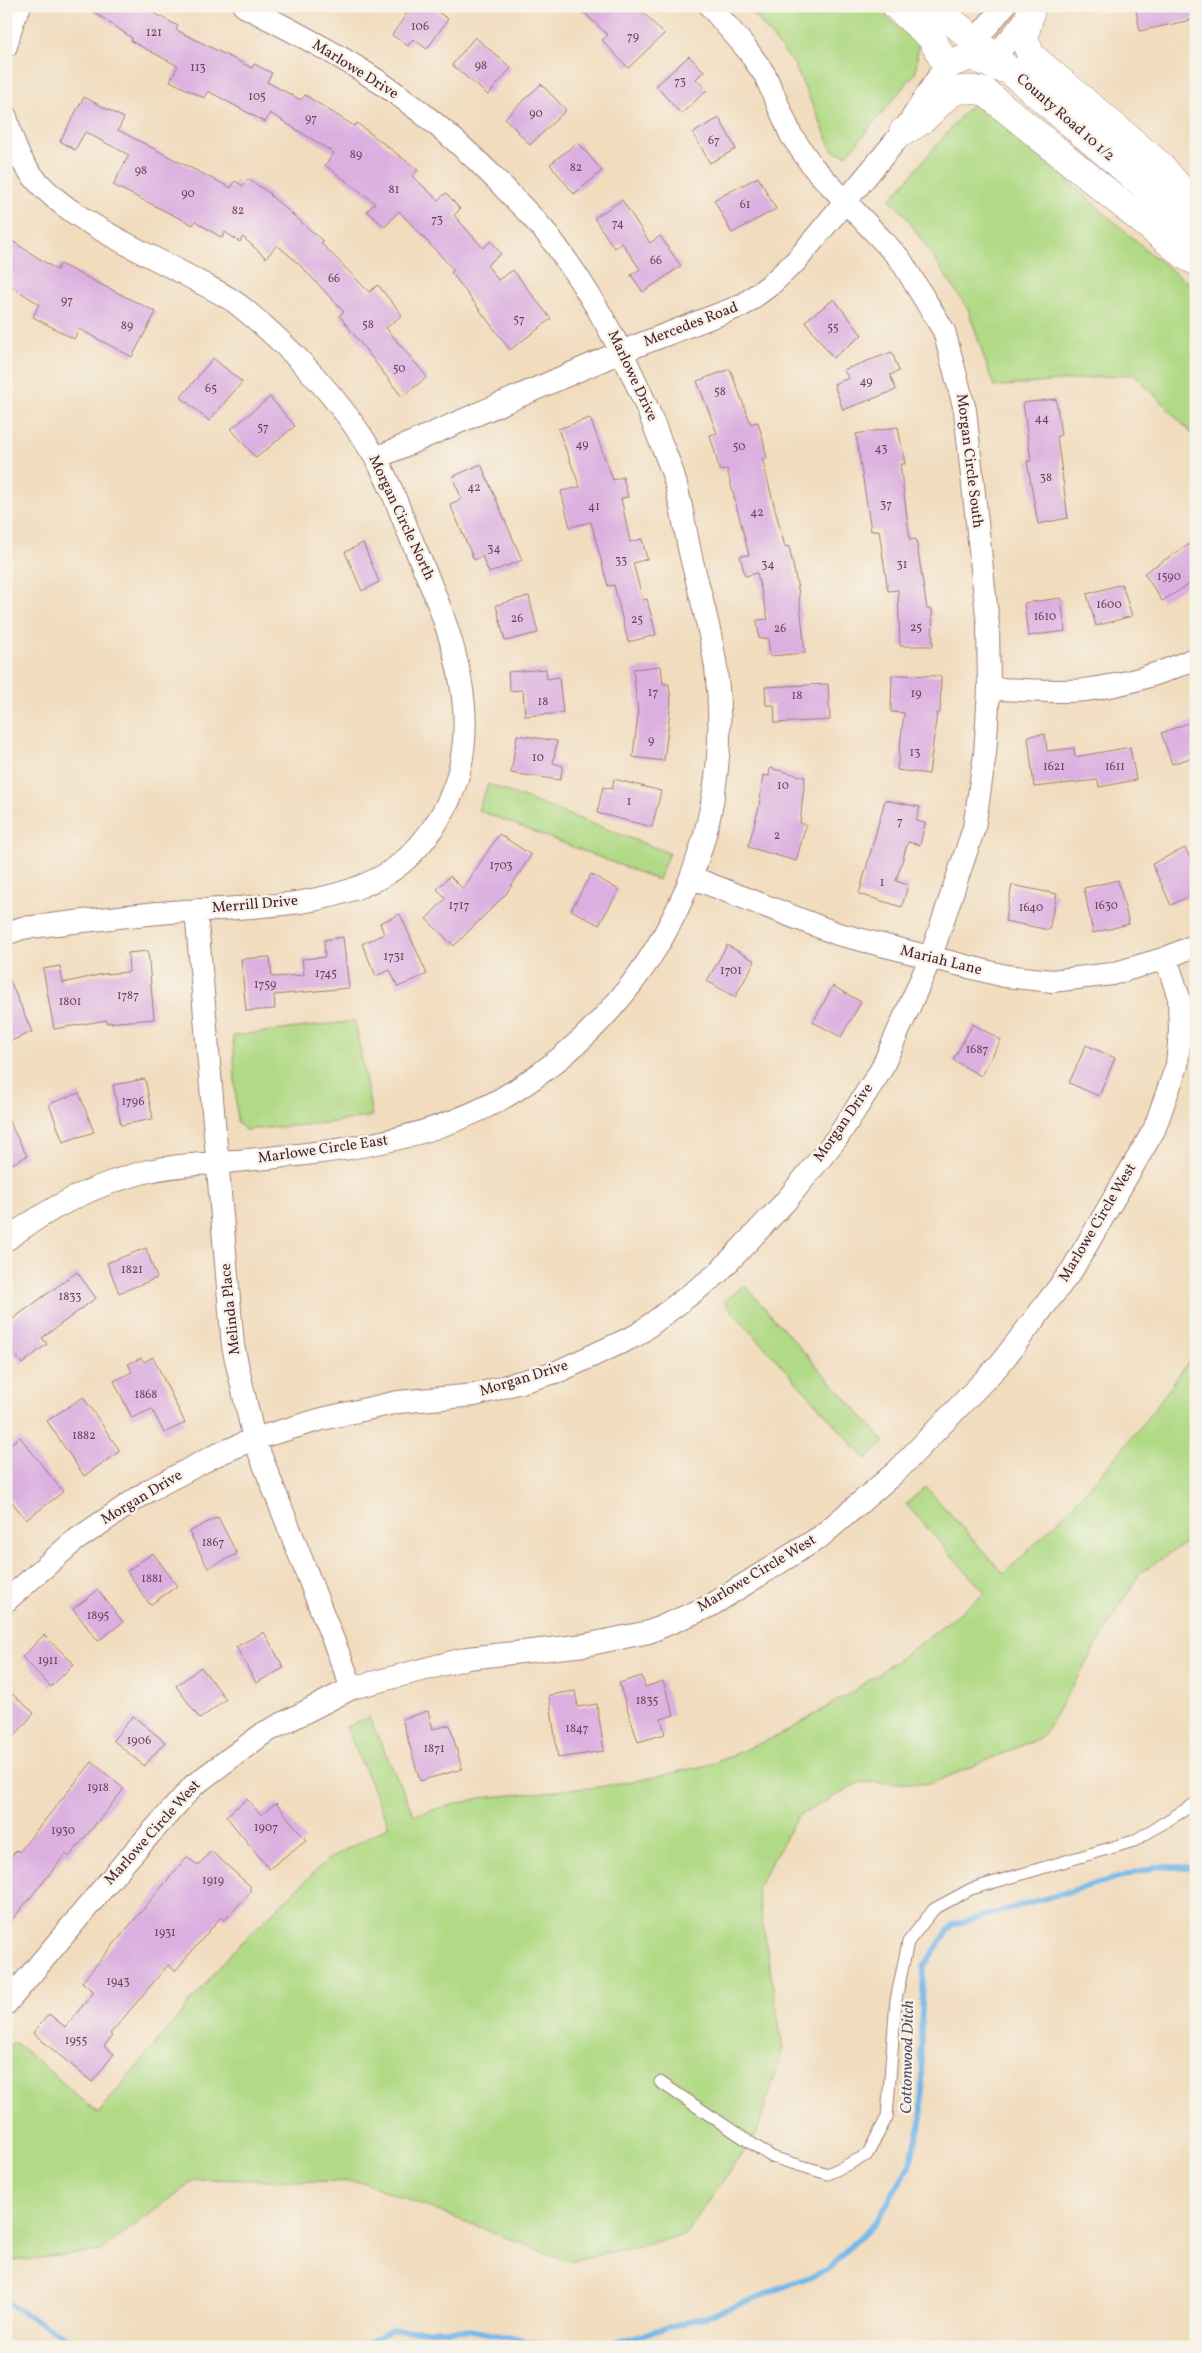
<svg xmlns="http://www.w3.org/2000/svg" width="1202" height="2353" viewBox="0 0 1202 2353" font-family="Vollkorn,serif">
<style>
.green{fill:#b0da85;stroke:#7d7c58}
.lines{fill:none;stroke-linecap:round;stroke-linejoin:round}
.stream{stroke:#74b8ea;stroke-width:5.5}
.building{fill:#dbafe0}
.service-casing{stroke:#9e7e74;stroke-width:13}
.minor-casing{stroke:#9e7e74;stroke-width:24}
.tertiary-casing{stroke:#9e7e74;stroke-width:29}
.service{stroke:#fff;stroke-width:11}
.minor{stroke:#fff;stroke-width:22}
.tertiary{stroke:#fff;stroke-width:28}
.labels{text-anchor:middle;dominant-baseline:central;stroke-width:5;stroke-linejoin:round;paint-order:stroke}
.number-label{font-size:12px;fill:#6e4358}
.street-label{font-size:15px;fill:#4a1f2b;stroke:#f7f3e8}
.water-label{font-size:16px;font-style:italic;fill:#574d64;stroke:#f7f3e8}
</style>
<rect width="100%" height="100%" fill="#f7f3e8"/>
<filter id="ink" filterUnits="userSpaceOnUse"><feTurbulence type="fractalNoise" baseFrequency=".02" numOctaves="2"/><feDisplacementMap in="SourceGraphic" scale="10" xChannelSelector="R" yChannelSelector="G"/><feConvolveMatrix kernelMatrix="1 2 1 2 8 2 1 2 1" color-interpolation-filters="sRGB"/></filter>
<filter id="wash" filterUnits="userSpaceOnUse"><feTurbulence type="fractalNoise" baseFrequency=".0096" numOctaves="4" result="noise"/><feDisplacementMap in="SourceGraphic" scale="20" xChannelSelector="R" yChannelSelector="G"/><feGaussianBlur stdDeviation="1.12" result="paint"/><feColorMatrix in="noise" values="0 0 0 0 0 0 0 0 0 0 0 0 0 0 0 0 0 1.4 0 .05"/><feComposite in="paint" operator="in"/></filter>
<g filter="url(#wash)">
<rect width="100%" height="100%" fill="#f1dcbe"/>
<!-- green -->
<path class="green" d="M747,6H874L918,44L916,72L847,155L833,151L794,64Z
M975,100L1158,260L1196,289V438L1134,374L994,387L968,309L905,215L890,200Z
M488,784L669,853L658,880L478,810Z
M355,1021L372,1116L328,1123L245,1130L237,1122L233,1036Z
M744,1285L885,1442L866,1459L724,1302Z
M1196,1350V1536L1140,1573L1042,1737L930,1784L861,1782L797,1817L757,1888L783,2049L757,2132L685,2235L570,2262L362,2182L196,2179L101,2251L6,2262V2048L15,2042L98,2113L232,1952L327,1860L389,1826L346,1727L369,1717L414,1815L480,1798L598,1787L655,1777L712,1764L786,1732L855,1690L917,1646L985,1593L906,1504L926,1487L1004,1574C1076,1506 1141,1433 1196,1350Z"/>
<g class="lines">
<!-- stream -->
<path class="stream" d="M6,2302L81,2347
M361,2347L391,2330H470L560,2347
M600,2347L720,2312L827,2270L878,2219L909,2167L922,2118L921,2028L924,1966L952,1925L1155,1867H1196"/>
</g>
<g id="blocks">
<!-- building -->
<path class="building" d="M85,6H141L178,26L176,30L252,68L254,64L272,73L267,82L301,100L305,95L354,126L357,123L418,170L412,176L438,200L446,193L460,209L454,215L483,248L491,241L501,254L487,265L498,280L513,270L551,319L510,350L451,272L454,270L399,211L385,227L367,211L375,203L325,165L334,153L270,113L265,122L208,91L204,98L170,81L178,66L131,41L132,38Z
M412,6H430L448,19L427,49L413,39L408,46L392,35Z
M577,6H637L664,34L628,68L602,40L608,35Z
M1135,6H1196V19L1140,31Z
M475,37L511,68L488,95L452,65Z
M689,56L704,71L696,79L707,90L681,114L656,86Z
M541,84L566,110L530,145L505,118Z
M84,97L124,118L118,130L183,164L231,188L235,181L243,186L248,179L271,194L270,195L323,241L321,243L369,292L378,285L402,315L386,328L427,377L402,397L339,315L344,312L298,263L277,245L266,258L243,237L240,242L225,232L222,238L195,221L193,225L113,185L129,155L85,132L75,150L60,141Z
M719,118L736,149L710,163L693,133Z
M578,142L602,171L574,194L550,164Z
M758,177L776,209L732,233L714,200Z
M622,200L650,243L660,236L681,266L643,292L631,275L640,269L622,243L614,248L594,218Z
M6,237L57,270L60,264L156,312L132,357L79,329L74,339L33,317L39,304L6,283Z
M834,299L862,335L833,358L805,321Z
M892,352L899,371L890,375L896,390L843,410L834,384L849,378L843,370Z
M213,358L242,382L209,421L181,397Z
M730,369L751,424L758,422L763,440L767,458L762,459L785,547L789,546L799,594L805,653L770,656L768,638L759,639L757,620L768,619L757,573L745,576L740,556L749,555L727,469L720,471L710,435L717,433L697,381Z
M270,397L295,426L256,458L231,429Z
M1056,399L1061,435L1057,436L1068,518L1038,524L1027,461H1031L1023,403Z
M590,418L613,480L623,477L628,497L621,498L630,542L642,539L647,559L633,563L643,600L647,599L656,635L628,642L614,585L608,586L591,522L570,527L561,491L580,487L558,429Z
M898,427L905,464H900L910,540L916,539L927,609H932L933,646H900L898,590L888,591L879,530L871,531L856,434Z
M481,464L522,560L489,573L482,556L474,560L450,504L462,499L452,477Z
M1196,540V580L1162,601L1144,573Z
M363,543L379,582L362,591L345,552Z
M1122,584L1132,616L1096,626L1087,594Z
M529,596L538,633L505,641L496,605Z
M1061,598L1065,631L1028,636L1024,603Z
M661,666L663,684H669L671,701L664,761L633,757L638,713L633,669Z
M546,669L547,679L559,677L563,713L525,716L523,690L510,691L508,672Z
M892,675L941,676L940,713H937L929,774L897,770L904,713L891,712Z
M828,684L830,720L775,723L774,705H766L765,687Z
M1196,720V756L1172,764L1161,733Z
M1045,734L1047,751L1074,748L1075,757L1130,747L1136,780L1099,787L1098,780L1034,787L1028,736Z
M517,735L557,741L553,763L563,766L560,780L511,773Z
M770,768L805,777L800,823L806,825L796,861L748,847L759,807L763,775L769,776Z
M614,779L661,791L652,827L597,813L603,787L612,789Z
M885,800L920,807L916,821L925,823L920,845L908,842L896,881L908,885L902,907L859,894Z
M499,834L531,855L506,894L454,946L426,919L446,898L437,889L450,876L463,889Z
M1185,848L1196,870V893L1171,905L1152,864Z
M591,874L619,890L599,925L571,910Z
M1118,880L1129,924L1093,933L1084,888Z
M1012,885L1057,894L1049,930L1005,921Z
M400,914L427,974L398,987L390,970L376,976L362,944L384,934L380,923Z
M343,937L349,988L274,995L275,1009L246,1011L241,959L270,957L272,977L304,975L302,959L325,957L324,940Z
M727,945L755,961L735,997L707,981Z
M148,951L154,1019L107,1023V1020L54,1029L43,969L60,966L63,983L103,974L129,972L128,953Z
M6,971L32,1032L6,1043Z
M833,986L861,1002L841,1037L813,1022Z
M973,1024L1001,1040L981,1076L953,1060Z
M1086,1045L1115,1058L1099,1096L1069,1083Z
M145,1079L153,1119L121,1125L113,1085Z
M79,1093L94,1132L63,1142L49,1104Z
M6,1116L27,1156L6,1167Z
M146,1248L157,1278L119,1293L107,1263Z
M77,1272L96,1298L42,1338L47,1344L22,1364L6,1343V1324Z
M153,1357L185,1423L164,1433L152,1409L132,1418L114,1381L132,1372L128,1364L141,1358L144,1362Z
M83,1397L120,1451L84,1476L47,1421Z
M20,1437L63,1492L26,1520L6,1494V1447Z
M218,1517L237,1554L208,1568L189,1532Z
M153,1553L177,1586L150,1605L127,1571Z
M98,1590L123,1622L98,1641L73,1609Z
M264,1632L284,1668L256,1683L236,1647Z
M44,1635L74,1664L51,1687L22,1657Z
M201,1667L226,1699L200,1719L176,1686Z
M642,1676L645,1687L663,1681L674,1715L661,1719L665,1734L638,1742L619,1683Z
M6,1689L34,1713L6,1746Z
M575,1691L578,1707L597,1704L604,1751L558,1758L549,1695Z
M428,1711L433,1729L450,1725L462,1769L420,1781L402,1719Z
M133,1716L165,1742L144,1766L113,1740Z
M92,1762L124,1789L69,1857L66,1854L6,1927V1862L17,1850L19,1852Z
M247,1799L261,1815L276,1803L306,1840L269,1869L226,1816Z
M211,1851L250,1886V1892L225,1920L221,1917L175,1971L168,1965L110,2034L112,2036L104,2046L114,2054L92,2082L33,2033L49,2014L65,2027L94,1992L82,1982L187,1857L198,1866Z"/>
</g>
</g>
<g filter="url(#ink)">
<use href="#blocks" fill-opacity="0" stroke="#9e7e74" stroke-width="1"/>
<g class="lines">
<defs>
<path id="service" d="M660,2082L772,2157L828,2174L867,2155L887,2117L896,2000L908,1942L934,1909L971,1889L1134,1841L1196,1803"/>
<path id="minor" d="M975,41L1004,6
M6,46L14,17L20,6
M994,58L1030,14
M6,117C9,128 12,139 16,149C43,213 142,249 199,282C212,289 228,296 240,306C291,347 341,400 375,457C391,483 401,515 413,543C452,632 495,736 435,825C422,844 407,861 388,873C324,911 242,906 170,912C121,916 71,923 22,928L6,934
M376,458L623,351L743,305L770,285L796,261L903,132L946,65
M989,689C1020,689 1054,693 1085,690C1124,685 1161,674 1196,658
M693,878L838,934L1005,976L1052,981L1112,974L1166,958L1196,945
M196,910L233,1346L254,1439L352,1688
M6,1240C47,1209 91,1186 141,1173C170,1165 204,1164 235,1161C332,1152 431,1144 516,1090C660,998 737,837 716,668C711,631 700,594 691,557C685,530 681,501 673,474C668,459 661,444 656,430C629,360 596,299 551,239C540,224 526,211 513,197C468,149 417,105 361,70C323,46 283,26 244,6
M6,1601L73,1542L148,1491L214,1456L254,1439L322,1419L398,1402L475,1395L559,1371L637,1335L717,1274L785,1202L837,1138L881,1070L914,996L930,959L974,828L985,754L989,689L988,625L965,410L944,331L900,259L813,167L791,135L765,75L746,48L710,6
M6,2004L125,1862L194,1785L264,1733L352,1688L468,1658L585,1645L649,1632L710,1606L820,1537L897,1471L1000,1364L1072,1270L1154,1130L1177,1065L1180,1032L1179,998L1166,958"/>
<path id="tertiary" d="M896,6L931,37L946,65L971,56L999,68
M934,6L1196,230
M1030,14L1024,37L1031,56L1161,166L1196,208
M903,132C909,128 917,124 922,120C947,99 947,83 985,92L1187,257L1196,261"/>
</defs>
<!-- service casing -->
<use href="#service" class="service-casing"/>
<!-- minor casing -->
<use href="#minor" class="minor-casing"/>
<!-- tertiary casing -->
<use href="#tertiary" class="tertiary-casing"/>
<!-- service -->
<use href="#service" class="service"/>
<!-- minor -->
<use href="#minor" class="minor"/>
<!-- tertiary -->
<use href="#tertiary" class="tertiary"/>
</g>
</g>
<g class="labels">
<!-- number labels -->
<g class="number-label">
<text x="420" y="27">106</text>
<text x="154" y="33">121</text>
<text x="633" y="37">79</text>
<text x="481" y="66">98</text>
<text x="198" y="68">113</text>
<text x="680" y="82">73</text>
<text x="257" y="97">105</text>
<text x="536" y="114">90</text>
<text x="311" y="119">97</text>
<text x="714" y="141">67</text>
<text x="356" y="155">89</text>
<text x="576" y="168">82</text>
<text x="141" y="171">98</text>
<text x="394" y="190">81</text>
<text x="188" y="194">90</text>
<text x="745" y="205">61</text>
<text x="238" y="211">82</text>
<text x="437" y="220">73</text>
<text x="618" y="224">74</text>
<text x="656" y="261">66</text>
<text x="334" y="279">66</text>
<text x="67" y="301">97</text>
<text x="519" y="320">57</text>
<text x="368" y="325">58</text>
<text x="127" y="326">89</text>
<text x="833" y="328">55</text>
<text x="399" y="369">50</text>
<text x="866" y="382">49</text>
<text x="211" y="389">65</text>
<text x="720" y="392">58</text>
<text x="1042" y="419">44</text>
<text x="263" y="428">57</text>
<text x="582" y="445">49</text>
<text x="739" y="447">50</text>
<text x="881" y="449">43</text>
<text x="1046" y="478">38</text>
<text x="474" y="488">42</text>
<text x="886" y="505">37</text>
<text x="594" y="507">41</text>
<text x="757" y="513">42</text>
<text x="494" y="549">34</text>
<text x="621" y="561">33</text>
<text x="768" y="565">34</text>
<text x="902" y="565">31</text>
<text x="1169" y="577">1590</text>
<text x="1109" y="605">1600</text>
<text x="1045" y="617">1610</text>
<text x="517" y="619">26</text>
<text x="637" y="620">25</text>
<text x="916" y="628">25</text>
<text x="780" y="629">26</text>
<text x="653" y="693">17</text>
<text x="916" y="694">19</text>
<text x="797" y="696">18</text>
<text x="543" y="702">18</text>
<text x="651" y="741">9</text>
<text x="915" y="753">13</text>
<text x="538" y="758">10</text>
<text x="1054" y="767">1621</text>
<text x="1115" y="767">1611</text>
<text x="783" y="786">10</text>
<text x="629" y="802">1</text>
<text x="900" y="822">7</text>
<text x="777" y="836">2</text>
<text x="501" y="866">1703</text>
<text x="882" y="883">1</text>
<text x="459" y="906">1717</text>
<text x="1106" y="906">1630</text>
<text x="1031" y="908">1640</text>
<text x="394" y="957">1731</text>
<text x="731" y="971">1701</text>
<text x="326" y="974">1745</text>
<text x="265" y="985">1759</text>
<text x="128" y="996">1787</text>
<text x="70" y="1002">1801</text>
<text x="977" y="1050">1687</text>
<text x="133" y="1102">1796</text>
<text x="132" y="1270">1821</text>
<text x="70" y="1297">1833</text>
<text x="146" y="1395">1868</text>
<text x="84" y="1436">1882</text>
<text x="213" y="1543">1867</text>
<text x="152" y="1579">1881</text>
<text x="98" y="1616">1895</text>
<text x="48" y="1661">1911</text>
<text x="647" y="1701">1835</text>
<text x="577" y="1729">1847</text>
<text x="139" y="1741">1906</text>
<text x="434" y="1749">1871</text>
<text x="98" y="1788">1918</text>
<text x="266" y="1828">1907</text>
<text x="63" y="1831">1930</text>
<text x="213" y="1881">1919</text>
<text x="165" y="1933">1931</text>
<text x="118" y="1982">1943</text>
<text x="76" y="2041">1955</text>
</g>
<!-- street labels -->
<g class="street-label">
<text transform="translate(355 70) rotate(32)">Marlowe Drive</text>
<text transform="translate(1065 118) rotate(41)">County Road 10 1/2</text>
<text transform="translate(691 325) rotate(-21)">Mercedes Road</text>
<text transform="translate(632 376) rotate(65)">Marlowe Drive</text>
<text transform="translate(969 461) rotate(83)">Morgan Circle South</text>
<text transform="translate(401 518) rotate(65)">Morgan Circle North</text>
<text transform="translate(255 905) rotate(-5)">Merrill Drive</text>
<text transform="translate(941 961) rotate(14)">Mariah Lane</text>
<text transform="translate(844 1123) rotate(-55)">Morgan Drive</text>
<text transform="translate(323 1150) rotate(-8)">Marlowe Circle East</text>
<text transform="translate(1098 1223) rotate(-59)">Marlowe Circle West</text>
<text transform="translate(231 1309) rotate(-96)">Melinda Place</text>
<text transform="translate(524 1379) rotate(-17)">Morgan Drive</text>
<text transform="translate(142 1498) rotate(-31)">Morgan Drive</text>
<text transform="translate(757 1574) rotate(-31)">Marlowe Circle West</text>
<text transform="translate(153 1833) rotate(-48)">Marlowe Circle West</text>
</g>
<!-- water labels -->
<g class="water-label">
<text transform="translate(908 2057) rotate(-89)">Cottonwood Ditch</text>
</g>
</g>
<!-- margin -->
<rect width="1202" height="2353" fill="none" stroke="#f7f3e8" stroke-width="25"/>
</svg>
